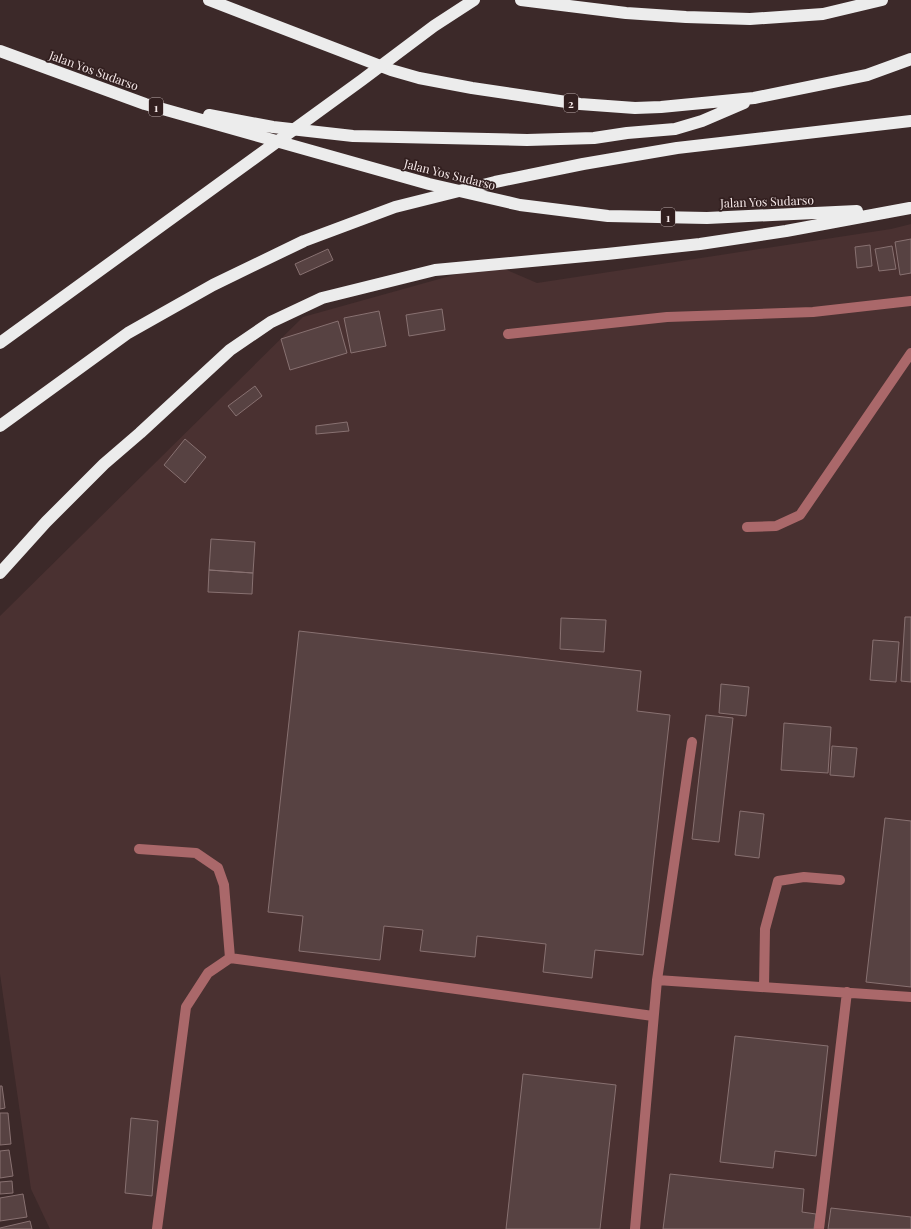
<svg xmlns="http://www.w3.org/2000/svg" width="911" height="1229" viewBox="0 0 911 1229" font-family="'Playfair Display',serif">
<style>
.built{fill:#4a3131}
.building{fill:#574242;stroke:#887171}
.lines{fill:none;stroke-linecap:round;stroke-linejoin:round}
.minor{stroke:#aa686a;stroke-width:10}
.highway{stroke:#ececec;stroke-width:12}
.highway-bridge{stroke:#ececec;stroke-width:12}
.labels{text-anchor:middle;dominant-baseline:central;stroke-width:3.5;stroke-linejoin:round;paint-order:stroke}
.shield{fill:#321f1f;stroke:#bbacac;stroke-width:1}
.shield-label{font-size:11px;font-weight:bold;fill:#f6e9e9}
.street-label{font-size:12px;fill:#f6e9e9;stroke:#321f1f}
</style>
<rect width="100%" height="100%" fill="#3c2929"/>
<!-- built -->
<path class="built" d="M911,224V1229H50L31,1189L0,974V616L303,317L493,264L537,283L891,229Z"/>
<!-- building -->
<path class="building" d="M911,239V273L900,275L895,242Z
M870,245L872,266L857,268L855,247Z
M892,246L896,269L879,271L875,249Z
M328,249L333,260L300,275L295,264Z
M442,309L445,330L409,336L406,315Z
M379,311L386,346L351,353L344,318Z
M338,321L347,353L290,370L281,339Z
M255,386L262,396L236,416L228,406Z
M347,422L349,431L316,434V426Z
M185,439L206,457L185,483L164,465Z
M211,539L255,542L253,573L209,570Z
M209,570L253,573L252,594L208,592Z
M905,617H911V682L901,681Z
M561,618L606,620L604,652L560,649Z
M299,631L641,671L637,711L670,715L643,955L595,950L592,978L543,972L546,944L477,936L475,957L420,951L423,930L384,926L380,960L299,951L303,916L268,912Z
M873,640L899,642L896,682L870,680Z
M721,684L749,687L746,716L719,713Z
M706,715L733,718L719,842L692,839Z
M784,723L831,727L828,773L781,770Z
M832,746L857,748L854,777L830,775Z
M740,811L764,814L759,858L735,855Z
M885,818L911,821V987L866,982Z
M735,1036L828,1046L816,1156L775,1151L773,1168L720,1162Z
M523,1074L616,1085L600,1229H506Z
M0,1086H2L5,1108L0,1109Z
M0,1113H8L11,1144L0,1145Z
M131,1118L158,1121L152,1196L125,1193Z
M9,1150L13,1176L0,1178V1151Z
M670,1174L804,1189L802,1212L816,1214L814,1229H663Z
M12,1181L13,1193L0,1194V1182Z
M23,1194L27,1217L0,1221V1198Z
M831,1208L911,1217V1229H828Z
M30,1221L32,1229H0V1228Z"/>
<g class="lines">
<!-- minor -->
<path class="minor" d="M508,334L667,317L813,312L911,301
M747,527L776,526L800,515L911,353
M139,849L196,853L218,868L224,885L230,958
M657,980L911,997
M764,987L765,929L778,881L804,877L840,880
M157,1229L186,1007L208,973L230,958L653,1016
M635,1229L657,980L692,742
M819,1229L847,992"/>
<!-- highway -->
<path class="highway" d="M209,0L391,70L419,78L472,88L580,104L635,108L661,107L754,98L867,75L911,59
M521,0L626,13L686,17L750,19L823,14L882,0
M0,51L145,104L429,184L520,205L608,216L707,218L857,211
M209,115L273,127L353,136L527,140L594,138L627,133L675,129L702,121L744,103
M0,573L46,522L104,464L140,433L230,350L271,322L322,298L435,270L607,254L700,244L786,231L910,208"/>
<!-- highway-bridge -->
<path class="highway-bridge" d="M0,343L362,80L434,26L474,0
M0,426L128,333L213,285L304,241L395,207L495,182L583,164L677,148L911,121"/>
</g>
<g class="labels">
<!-- shield labels -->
<g class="shield">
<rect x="564" y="94" width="14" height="18" rx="3"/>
<rect x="149" y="98" width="14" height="18" rx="3"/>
<rect x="661" y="208" width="14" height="18" rx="3"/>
</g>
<g class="shield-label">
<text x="571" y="103">2</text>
<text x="156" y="107">1</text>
<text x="668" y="217">1</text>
</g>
<!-- street labels -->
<g class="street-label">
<text transform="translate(94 70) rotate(20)">Jalan Yos Sudarso</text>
<text transform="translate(450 174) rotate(14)">Jalan Yos Sudarso</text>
<text transform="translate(767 201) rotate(-2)">Jalan Yos Sudarso</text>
</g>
</g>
</svg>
